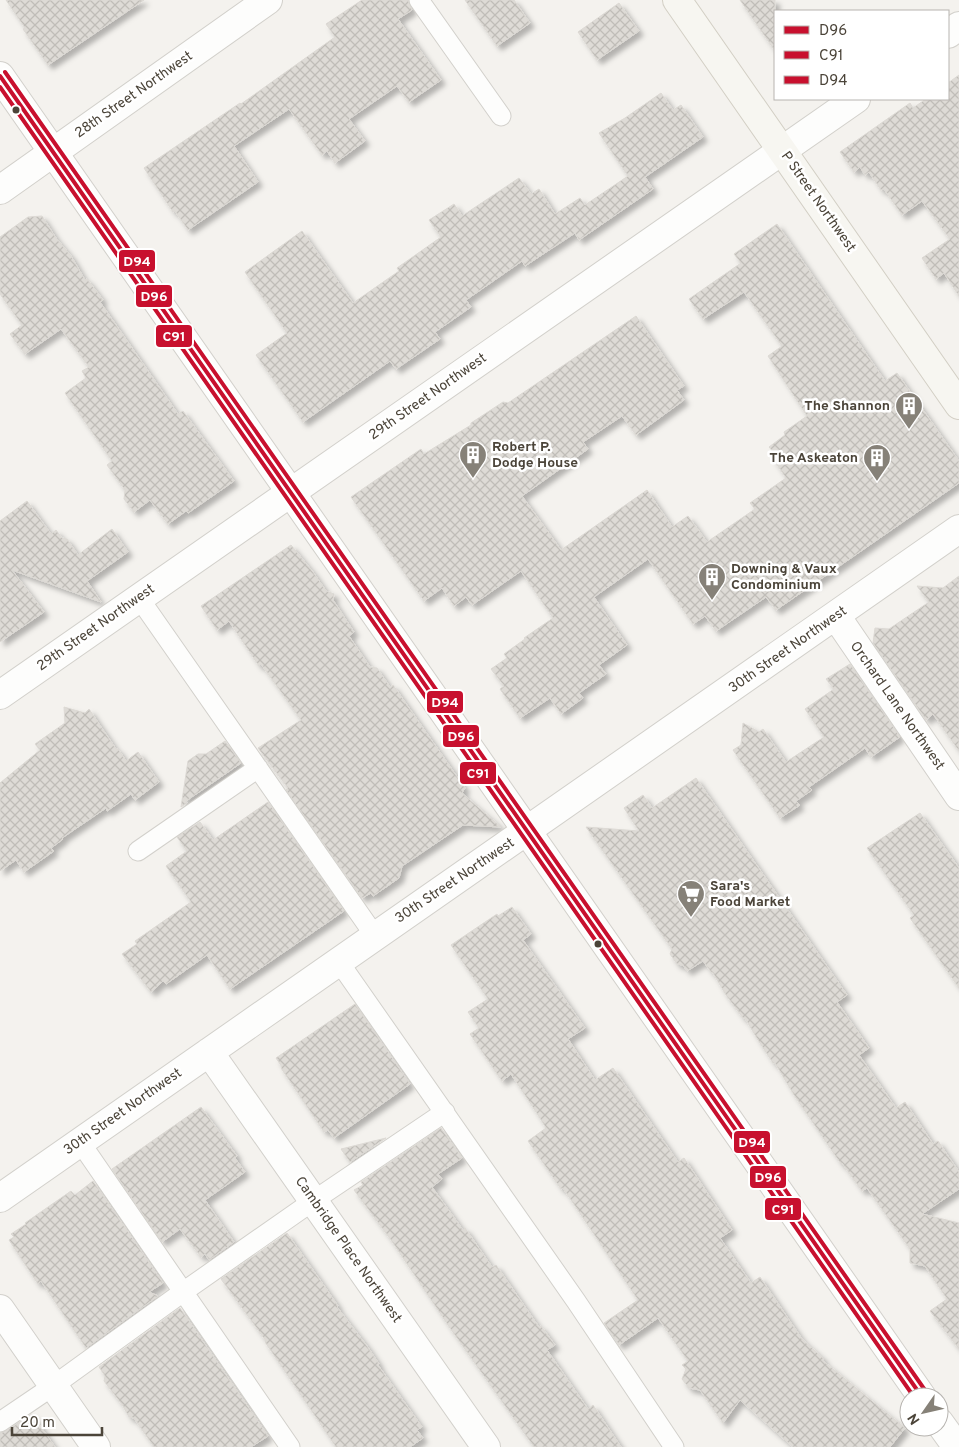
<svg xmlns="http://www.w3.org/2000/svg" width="959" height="1447" viewBox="0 0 959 1447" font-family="Overpass,sans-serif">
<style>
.building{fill:url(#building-cross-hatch);stroke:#dcd9d4;filter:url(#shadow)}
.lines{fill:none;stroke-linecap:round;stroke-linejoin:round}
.service-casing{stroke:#d2d0cb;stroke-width:21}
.minor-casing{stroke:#d2d0cb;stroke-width:30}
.tertiary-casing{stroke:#d2d0cb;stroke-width:30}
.secondary-casing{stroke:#d3cfc5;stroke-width:30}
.service{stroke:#fdfdfc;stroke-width:19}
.minor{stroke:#fdfdfc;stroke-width:28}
.tertiary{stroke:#fdfdfc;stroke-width:28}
.secondary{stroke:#f7f6f1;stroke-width:28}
.bus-1-casing{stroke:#fff;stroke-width:8}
.bus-2-casing{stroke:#fff;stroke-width:8}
.bus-3-casing{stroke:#fff;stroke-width:8}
.bus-1{stroke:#c8102e;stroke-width:4}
.bus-2{stroke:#c8102e;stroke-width:4}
.bus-3{stroke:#c8102e;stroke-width:4}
.bus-dot{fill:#4b4439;stroke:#fff;stroke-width:2}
.labels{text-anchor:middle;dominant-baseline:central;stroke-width:5;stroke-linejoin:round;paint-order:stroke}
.street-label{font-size:14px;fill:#4b4439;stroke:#fff}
.poi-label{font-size:14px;font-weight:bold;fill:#4b4439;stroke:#fff;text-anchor:start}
.line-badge{stroke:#fff;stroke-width:2}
.badge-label{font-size:14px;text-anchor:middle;font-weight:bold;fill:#fff}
</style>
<defs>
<pattern id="building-cross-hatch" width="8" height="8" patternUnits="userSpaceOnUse" patternTransform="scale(1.25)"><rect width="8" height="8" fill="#dedbd6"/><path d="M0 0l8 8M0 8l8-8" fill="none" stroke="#c0bdb8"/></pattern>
<filter id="shadow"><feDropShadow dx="4.5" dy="4.5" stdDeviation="2.5" flood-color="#0004"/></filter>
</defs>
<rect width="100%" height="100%" fill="#f4f2ee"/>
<!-- building -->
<path class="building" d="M6,0H144L48,65L23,29L25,28Z
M362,0H408L412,10L398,19L441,80L409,102L397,86L349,119L365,141L335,163L327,151L322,155L289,109L234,146L258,182L188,230L175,211L173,212L144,168L240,103L241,104L335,37L326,24Z
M465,0H514L530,23L497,46Z
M740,0H775V51Z
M619,3L639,31L597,60L578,32Z
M959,75V296L944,273L936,279L922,258L950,239L922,201L902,215L884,189L881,190L869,172L865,175L860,167L854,172L840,152L910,103L913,108L926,99H948V83Z
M661,93L673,110L681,105L703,137L645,177L653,189L579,240L575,233L525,266L522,261L466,300L471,307L435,332L440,339L396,369L390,361L303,422L256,355L287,333L245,272L302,231L353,303L399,271L397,268L441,237L429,220L454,204L462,216L519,178L531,194L539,189L555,214L580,198L585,205L628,176L599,133L625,118Z
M42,216L56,238L71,256L85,280L87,279L103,300L100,302L178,414L183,411L234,481L188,513L186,511L168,524L150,500L134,512L124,499L125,490L107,465L112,461L65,393L86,378L82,371L89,367L61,329L25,354L10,334L22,325L0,294V237L28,217Z
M777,224L885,381L897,373L959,461V483L776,610L766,597L716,631L705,616L693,624L648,559L594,597L627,645L599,665L606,674L579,693L583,698L561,714L550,698L520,718L500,689L504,686L491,669L507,658L504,654L525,639L524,638L553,618L521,571L472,605L466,597L454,606L442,588L424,601L351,497L421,449L424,454L471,425V423L503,402L508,403L636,316L684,386L677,390L684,400L636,435L622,416L583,442L588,449L522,496L561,550L647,490L672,527L688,516L707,542L755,509L750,503L786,478L772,457L775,454L769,447L785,435L784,432L807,416L768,356L782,346L744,292L703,319L689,299L741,263L734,254Z
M27,501L51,534L56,530L62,538L67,539L78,555L112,529L128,552L87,581L101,602L12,570L44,612L0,642V521Z
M291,545L313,572L326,591L334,594L333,600L354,632L349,636L370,667L377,668L390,687L393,685L465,788L462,793L501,827L463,825L402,866L399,878L373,896L371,893L362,898L286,790L288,788L258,748L301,720L261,664L259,666L229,621L217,630L201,606Z
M959,576V751L933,714L926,720L873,643L875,628L889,629L929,602L917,586L943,588Z
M850,664L900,737L871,757L865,748L809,787L812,790L796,801L800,805L780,818L733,750L741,745L743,723L759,732L763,729L786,762L824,737L805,709L834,689L826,679Z
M64,707L85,713L89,709L116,749H118L126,761L138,752L159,782L135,800L131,794L107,811L106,808L62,838L63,839L51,848L54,851L24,872L16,860L0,871V783L40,750L35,744L65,723Z
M225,741L241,763L186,801L187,803L181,807L188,761L198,754H206Z
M696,778L847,995L837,1002L869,1048L859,1055L896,1108L905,1102L933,1144L938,1141L959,1172V1189L922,1214L959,1223V1349L930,1311L947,1299L925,1266L910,1263V1249L867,1188L862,1191L842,1163L841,1164L794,1095L775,1063H773L758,1040L745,1018H743L726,995L713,973L711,972L703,961L687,971L683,965L677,964L670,954L672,949L586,827L639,831L624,808L643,795L652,808Z
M268,802L344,911L230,989L207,955L166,984L163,981L151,992L122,954L137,944L135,941L191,902L166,866L187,851L177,837L200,822L213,840Z
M920,813L959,868V988L910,918L914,915L867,848Z
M512,907L531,934L523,940L585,1028L568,1039L595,1080L613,1068L678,1162L684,1158L732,1230L720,1238L751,1283L760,1277L802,1339L824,1359L822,1360L905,1428L890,1447H793L740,1400L723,1423L700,1390L689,1388L682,1379L686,1369L682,1365L688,1361L658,1318L619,1345L604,1323L638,1300L563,1188L561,1189L528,1141L546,1128L538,1115L511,1074L502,1081L470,1034L479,1028L468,1012L488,999L451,945L497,914L498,916Z
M355,1004L410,1084L334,1138L328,1130L324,1132L281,1068L282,1067L276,1058Z
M201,1107L237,1156L235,1158L245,1172L205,1200L234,1242L209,1260L205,1254L201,1257L180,1229L162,1242L112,1169Z
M441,1128L462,1158L438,1174L442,1179L432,1187L463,1230L465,1228L492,1267L496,1265L539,1327L541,1326L555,1345L547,1350L588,1409L593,1405L621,1447H534L450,1328L391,1240L354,1190L363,1185L361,1182Z
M386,1138L350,1162L341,1149Z
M93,1181L163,1283L149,1292L158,1296L86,1348L41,1281L38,1284L9,1240L14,1237L11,1234L26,1224L25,1223L71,1191L75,1195Z
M287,1233L327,1290L338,1306L337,1307L367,1346L379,1364L378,1365L422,1427L417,1430L423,1438L410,1447H336L265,1342L266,1341L221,1279Z
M180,1308L268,1436L251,1447H154L134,1418L129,1417L123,1406L104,1381L105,1376L99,1367Z
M32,1414L55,1447H0V1433L6,1431Z"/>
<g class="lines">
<defs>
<path id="service" d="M419,0L501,116
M139,598L375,936
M138,851L258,768
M339,962L576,1301L674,1447
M80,1142L290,1447
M0,1422L53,1386L183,1292L313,1201L445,1112"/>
<path id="minor" d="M948,34L959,26
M0,190L268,0
M836,616L959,796
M0,695L856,99
M209,1052L486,1447
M0,1198C320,975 641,754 959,529
M0,1309L96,1447"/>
<path id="tertiary" d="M0,76L922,1397
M939,1422L957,1447"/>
<path id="secondary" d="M677,0L959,405"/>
</defs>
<!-- service casing -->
<use href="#service" class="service-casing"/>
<!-- minor casing -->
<use href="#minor" class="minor-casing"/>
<!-- tertiary casing -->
<use href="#tertiary" class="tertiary-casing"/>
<!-- secondary casing -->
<use href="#secondary" class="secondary-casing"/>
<!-- service -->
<use href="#service" class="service"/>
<!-- minor -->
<use href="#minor" class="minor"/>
<!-- tertiary -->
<use href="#tertiary" class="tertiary"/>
<!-- secondary -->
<use href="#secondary" class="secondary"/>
<defs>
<path id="bus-1" d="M0,76L922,1397"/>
<path id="bus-2" d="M0,87L914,1397"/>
<path id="bus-3" d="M5,72L927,1393"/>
</defs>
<!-- bus-1 casing -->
<use href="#bus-1" class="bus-1-casing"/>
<!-- bus-2 casing -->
<use href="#bus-2" class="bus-2-casing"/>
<!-- bus-3 casing -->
<use href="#bus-3" class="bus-3-casing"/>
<!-- bus-1 -->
<use href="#bus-1" class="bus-1"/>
<!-- bus-2 -->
<use href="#bus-2" class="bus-2"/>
<!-- bus-3 -->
<use href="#bus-3" class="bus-3"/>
</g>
<!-- icons -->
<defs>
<symbol id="building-pin" viewBox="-11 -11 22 30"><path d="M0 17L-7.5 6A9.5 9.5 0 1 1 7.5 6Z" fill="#868178" stroke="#fff"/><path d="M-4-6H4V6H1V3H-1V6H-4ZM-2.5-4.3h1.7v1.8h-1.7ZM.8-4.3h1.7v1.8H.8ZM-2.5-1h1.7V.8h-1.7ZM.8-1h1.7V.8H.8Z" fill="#fff"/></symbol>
<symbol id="supermarket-pin" viewBox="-11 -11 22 30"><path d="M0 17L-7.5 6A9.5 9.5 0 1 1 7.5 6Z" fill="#868178" stroke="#fff"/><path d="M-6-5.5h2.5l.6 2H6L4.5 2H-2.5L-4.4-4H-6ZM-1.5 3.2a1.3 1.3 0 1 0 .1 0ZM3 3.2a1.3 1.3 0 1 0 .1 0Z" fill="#fff"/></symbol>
</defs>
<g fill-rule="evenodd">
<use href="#building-pin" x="893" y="390" width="32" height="43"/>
<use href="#building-pin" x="457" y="439" width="32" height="43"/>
<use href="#building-pin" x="861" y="442" width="32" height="43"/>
<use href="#building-pin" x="696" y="561" width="32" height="43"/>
<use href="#supermarket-pin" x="675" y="878" width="32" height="43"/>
</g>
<!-- markers -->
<g class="bus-dot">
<circle cx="16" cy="110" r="4.5"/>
<circle cx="598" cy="944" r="4.5"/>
</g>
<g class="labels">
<!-- street labels -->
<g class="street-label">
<text transform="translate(134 95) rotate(-35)">28th Street Northwest</text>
<text transform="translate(818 202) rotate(55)">P Street Northwest</text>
<text transform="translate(428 397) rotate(-35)">29th Street Northwest</text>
<text transform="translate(96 628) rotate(-35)">29th Street Northwest</text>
<text transform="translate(788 650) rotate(-35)">30th Street Northwest</text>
<text transform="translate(897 706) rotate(55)">Orchard Lane Northwest</text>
<text transform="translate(455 881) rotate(-34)">30th Street Northwest</text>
<text transform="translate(123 1112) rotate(-35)">30th Street Northwest</text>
<text transform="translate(348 1250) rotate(55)">Cambridge Place Northwest</text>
</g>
<!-- poi labels -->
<g class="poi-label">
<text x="890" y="406" text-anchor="end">The Shannon</text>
<text x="492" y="447">Robert P.<tspan x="492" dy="16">Dodge House</tspan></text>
<text x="858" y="458" text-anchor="end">The Askeaton</text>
<text x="731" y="569">Downing &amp; Vaux<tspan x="731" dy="16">Condominium</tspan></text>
<text x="710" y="886">Sara's<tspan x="710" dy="16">Food Market</tspan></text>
</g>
</g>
<g class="line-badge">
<rect x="118" y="249" width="38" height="24" rx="5" fill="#c8102e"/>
<rect x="135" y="284" width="38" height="24" rx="5" fill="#c8102e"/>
<rect x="155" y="324" width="38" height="24" rx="5" fill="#c8102e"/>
<rect x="426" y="690" width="38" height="24" rx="5" fill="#c8102e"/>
<rect x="442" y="724" width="38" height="24" rx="5" fill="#c8102e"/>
<rect x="459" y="761" width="38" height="24" rx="5" fill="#c8102e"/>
<rect x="733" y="1130" width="38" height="24" rx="5" fill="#c8102e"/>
<rect x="749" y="1165" width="38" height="24" rx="5" fill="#c8102e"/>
<rect x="764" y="1197" width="38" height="24" rx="5" fill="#c8102e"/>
</g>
<g class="badge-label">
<text x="137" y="266">D94</text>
<text x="154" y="301">D96</text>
<text x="174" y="341">C91</text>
<text x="445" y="707">D94</text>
<text x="461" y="741">D96</text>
<text x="478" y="778">C91</text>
<text x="752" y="1147">D94</text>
<text x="768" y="1182">D96</text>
<text x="783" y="1214">C91</text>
</g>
<!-- legend -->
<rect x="774" y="10" width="175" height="90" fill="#ffffff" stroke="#b7b4b0"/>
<rect x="784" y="26" width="25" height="8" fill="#c8102e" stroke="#b7b4b0"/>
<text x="819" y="35" font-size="15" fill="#4b4439">D96</text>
<rect x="784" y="51" width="25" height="8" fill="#c8102e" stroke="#b7b4b0"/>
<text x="819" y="60" font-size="15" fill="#4b4439">C91</text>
<rect x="784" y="76" width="25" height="8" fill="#c8102e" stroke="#b7b4b0"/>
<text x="819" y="85" font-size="15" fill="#4b4439">D94</text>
<!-- north arrow -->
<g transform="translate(924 1412) rotate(236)"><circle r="24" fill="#ffffff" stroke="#b7b4b0"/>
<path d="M0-4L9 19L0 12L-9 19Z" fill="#868178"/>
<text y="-8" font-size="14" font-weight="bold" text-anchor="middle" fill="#4b4439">N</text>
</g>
<!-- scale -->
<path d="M12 1427v8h90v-8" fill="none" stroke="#4b4439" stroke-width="2.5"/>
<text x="20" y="1427" font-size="15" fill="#4b4439" stroke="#ffffff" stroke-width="4" paint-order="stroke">20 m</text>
</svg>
